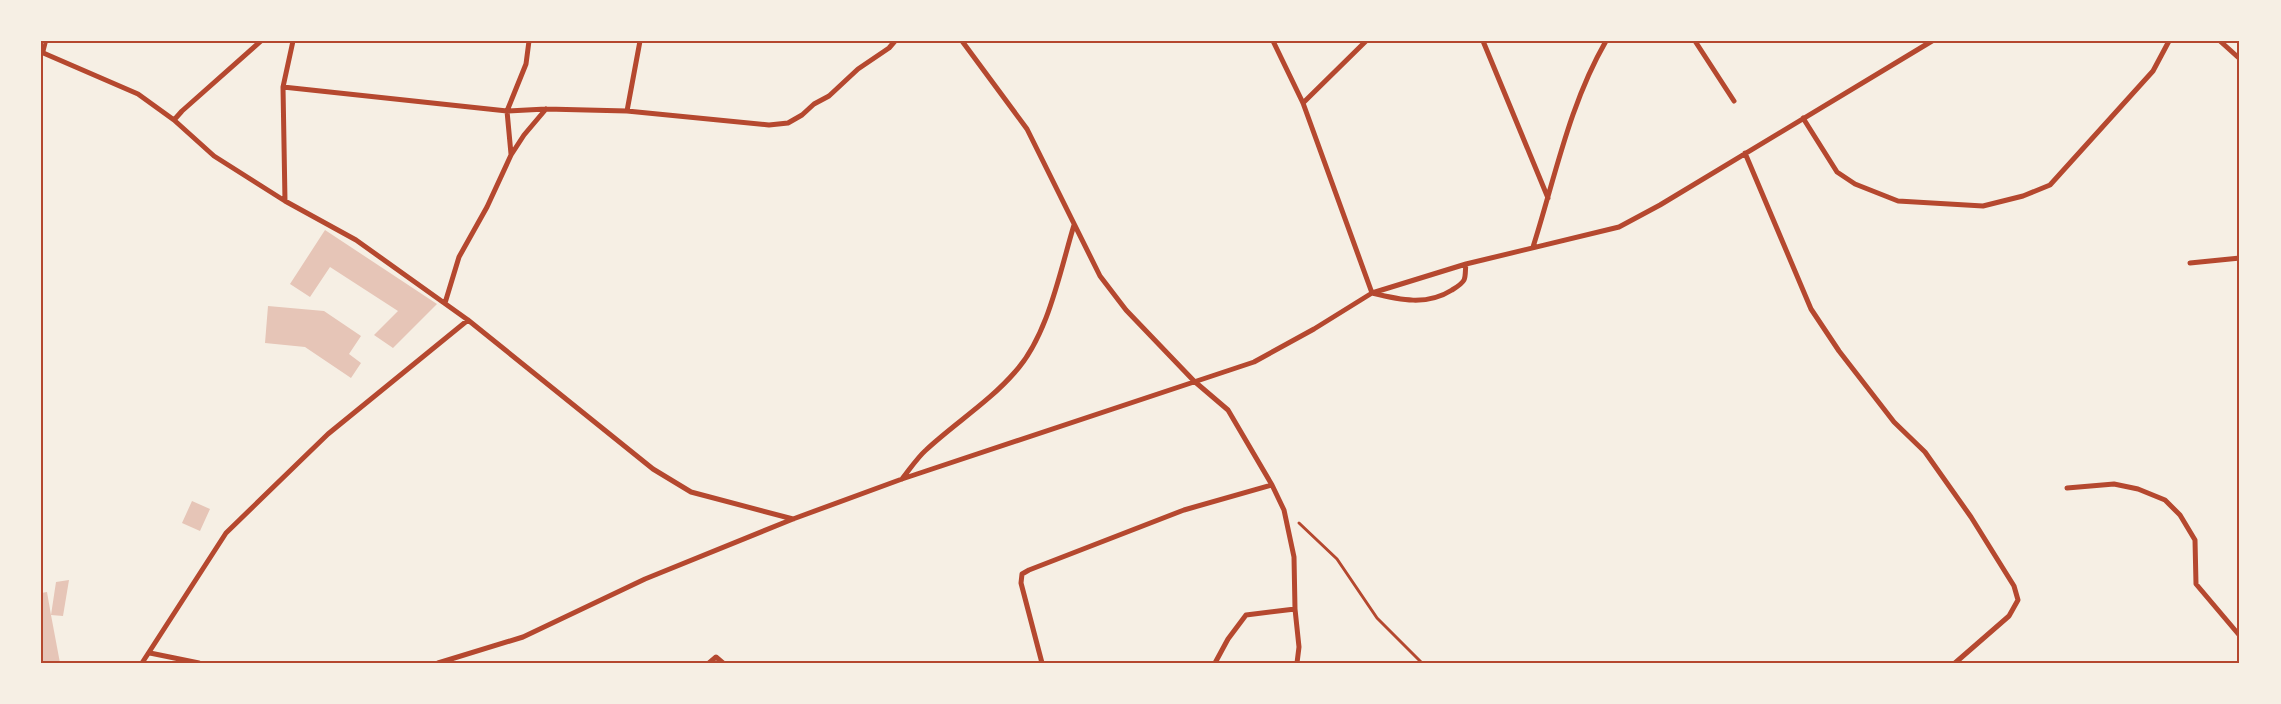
<svg xmlns="http://www.w3.org/2000/svg" width="2281" height="704" viewBox="0 0 2281 704" font-family="Ubuntu,sans-serif">
<style>
.building{fill:#e6c5b7}
.lines{fill:none;stroke-linecap:round;stroke-linejoin:round}
.path{stroke:#b5482f;stroke-width:3}
.service{stroke:#b5482f;stroke-width:4}
.minor{stroke:#b5482f;stroke-width:5}
.neatline{fill:none;stroke:#b5482f;stroke-width:2}
</style>
<rect width="100%" height="100%" fill="#f6efe4"/>
<!-- building -->
<path class="building" d="M325,230L437,304L393,348L374,335L398,311L330,267L310,297L290,284Z
M268,306L324,311L361,336L349,354L361,363L351,378L305,347L265,343Z
M192,501L210,509L200,531L182,523Z
M69,580L63,616L51,615L60,663H41V593L47,592L51,615L56,582Z"/>
<g class="lines">
<!-- path -->
<path class="path" d="M1299,523L1337,559L1377,618L1422,663"/>
<!-- service -->
<path class="service" d="M43,53L46,41"/>
<!-- minor -->
<path class="minor" d="M962,41L1027,129L1100,276L1126,310L1194,381L1228,410L1272,485L1284,510L1294,557L1295,609L1299,647L1297,663
M1273,41L1303,103L1372,293C1400,300 1427,306 1452,290C1457,287 1462,284 1464,280C1466,276 1465,269 1466,264
M1483,41L1548,198
M1695,41L1734,101
M2220,41L2240,59
M41,52L138,94L174,120L214,156L285,201L356,240L468,320L653,469L691,492L793,519
M283,87L507,111L546,109L627,111L769,125L788,123L802,115L814,104L829,96L858,69L889,48L895,41
M1303,103L1366,41
M627,111L640,41
M1803,118L1837,172L1855,184L1898,201L1983,206L2023,196L2050,185L2153,71L2169,41
M174,120L182,111L261,41
M1745,153L1811,309L1839,351L1894,422L1925,452L1971,517L2014,586L2018,600L2009,616L1955,663
M511,154L507,111L526,64L529,41
M285,201L283,87L293,41
M1533,247C1555,178 1569,105 1606,41
M2190,263L2240,258
M445,303L459,257L487,207L511,155L524,135L546,109
M902,479C910,469 917,458 926,450C955,423 989,402 1015,372C1048,336 1060,271 1074,225
M2067,488L2114,484L2138,489L2165,500L2180,515L2195,540L2196,584L2240,636
M150,653L199,663
M142,663L226,533L328,434L468,320
M438,663L523,637L645,579L793,519L902,479L1254,362L1314,329L1372,293L1466,264L1619,227L1660,205L1932,41
M709,663L716,657L723,663
M1042,663L1021,583L1022,574L1029,570L1184,510L1272,485
M1215,663L1228,639L1246,615L1295,609"/>
</g>
<!-- border -->
<rect width="2281" height="704" fill="none" stroke="#f6efe4" stroke-width="85"/>
<rect x="42" y="42" width="2196" height="620" class="neatline"/>
</svg>
